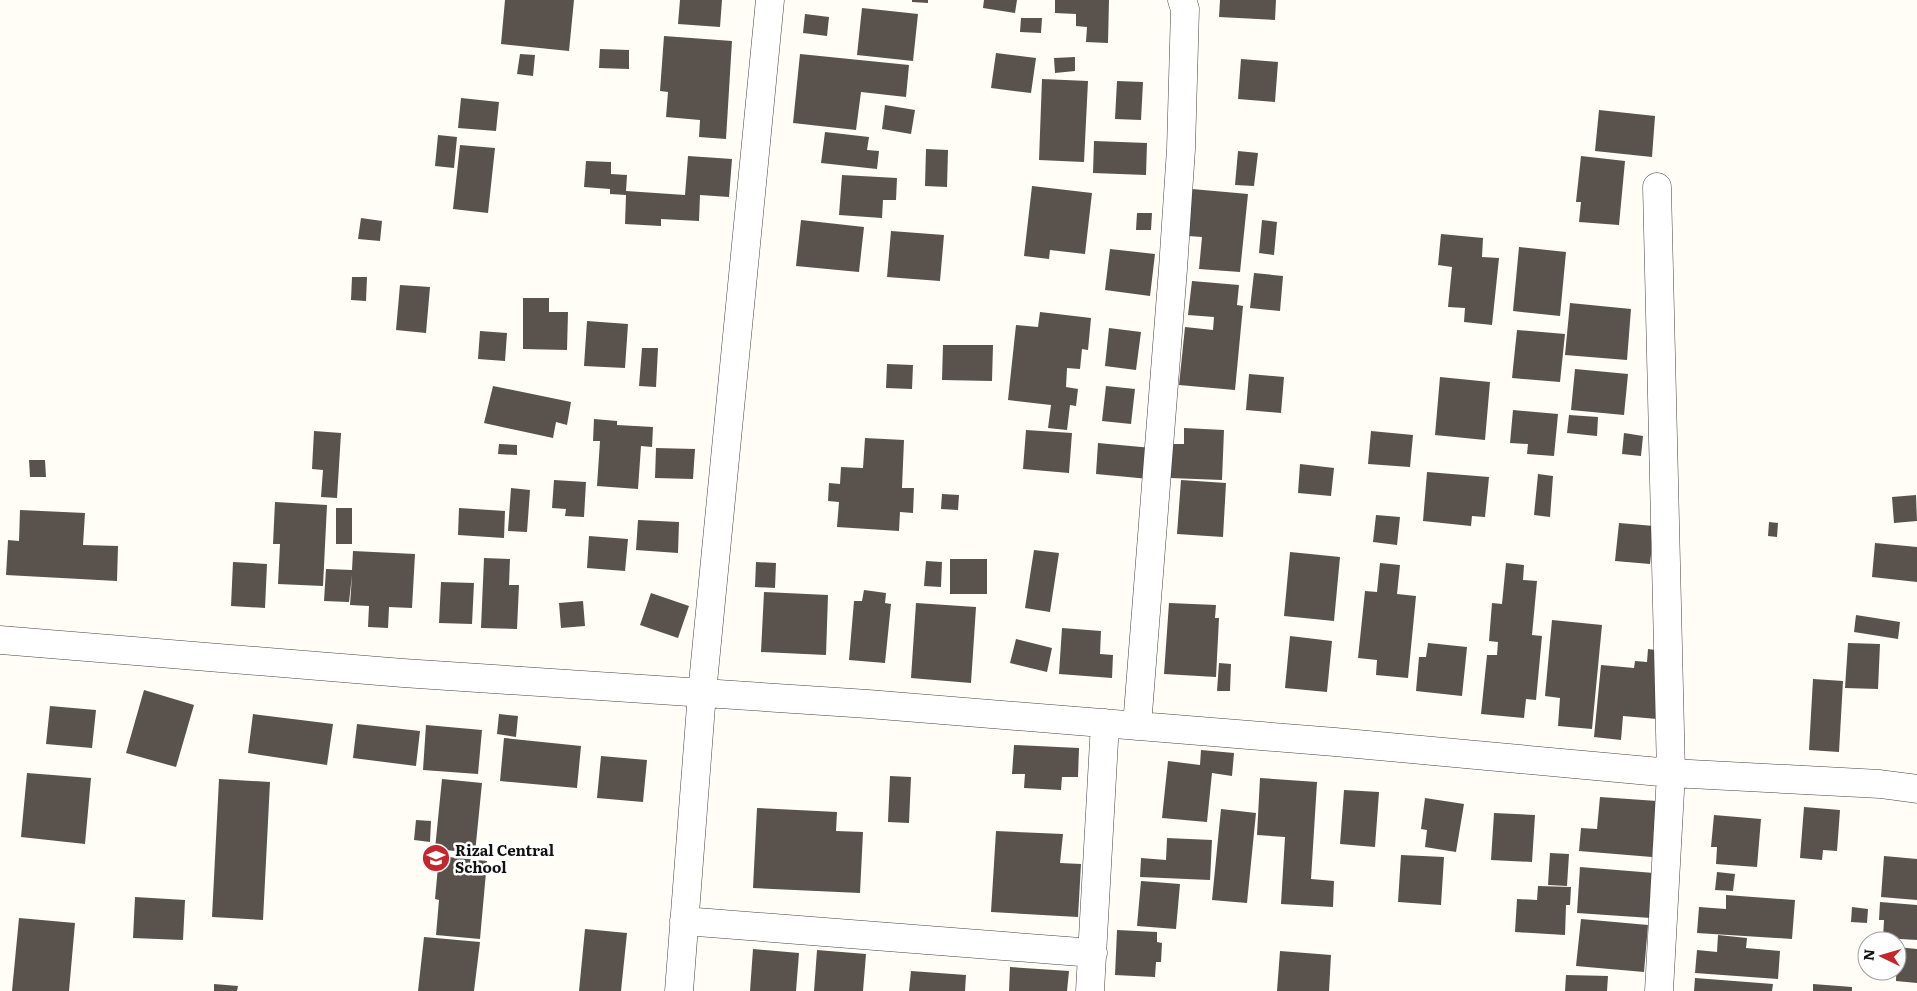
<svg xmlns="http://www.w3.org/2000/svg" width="1917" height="991" viewBox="0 0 1917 991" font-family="Literata,serif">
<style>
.building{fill:#5a524d}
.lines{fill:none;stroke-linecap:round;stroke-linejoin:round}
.minor-casing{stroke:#444;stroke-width:29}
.minor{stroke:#fff;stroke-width:28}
.labels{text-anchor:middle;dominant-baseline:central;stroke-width:5;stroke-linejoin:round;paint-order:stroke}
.poi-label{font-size:15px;font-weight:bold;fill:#111;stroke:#fff;text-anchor:start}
</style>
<rect width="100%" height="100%" fill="#fffdf5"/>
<!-- building -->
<path class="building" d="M505,0H574L569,51L501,44Z
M680,0H722L720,27L678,24Z
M912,0H928V3L912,2Z
M984,0H1017L1015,13L983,8Z
M1055,0H1109L1108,43L1086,42L1087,27L1076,26V14L1055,13Z
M1220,0H1276L1275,20L1219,17Z
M862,8L918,14L913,61L857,55Z
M805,14L829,17L827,36L803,33Z
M1021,18H1042L1041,33L1020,32Z
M664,36L732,41L726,139L699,137L700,120L666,117L668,92L660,91Z
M600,49L629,50V69L599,68Z
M996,53L1036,58L1031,93L991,88Z
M520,54L535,55L533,76L517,74Z
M800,54L909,65L906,97L861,92L856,130L793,123Z
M1075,57V71L1055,73L1054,58Z
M1241,59L1278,62L1275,102L1238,99Z
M1042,79L1088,81L1084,162L1039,160Z
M1117,81L1143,82L1141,120L1115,119Z
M461,98L499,102L496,131L458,128Z
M885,105L915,110L911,134L882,129Z
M1599,110L1655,116L1652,157L1595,151Z
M825,132L869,137L867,150L879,151L877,169L821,163Z
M438,135L457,137L454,168L435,166Z
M1094,141L1147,143L1146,175L1093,173Z
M460,145L495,148L488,213L453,209Z
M926,149L948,150L947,187L925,186Z
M1238,151L1258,153L1254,186L1235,185Z
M688,156L732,159L729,197L700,195L699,221L661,219V226L625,224L626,195L610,194V189L584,187L586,161L611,162V174L627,175L626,191L685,195Z
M1581,156L1625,161L1619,225L1579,222L1581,202H1576Z
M842,175L897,178L896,200H883L882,218L839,215Z
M1032,186L1092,193L1085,254L1050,250L1049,259L1024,256Z
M1192,189L1248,194L1240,272L1199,269L1202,237L1188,236Z
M1137,213H1152L1151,230H1136Z
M361,218L382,221L380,241L358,239Z
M801,220L864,227L859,272L796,266Z
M1262,220L1277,222L1274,255L1259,253Z
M891,231L944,235L940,281L887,277Z
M1441,234L1483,238L1482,257L1499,258L1492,325L1464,322L1465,308L1448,307L1452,267L1438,265Z
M1519,247L1566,252L1560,316L1513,311Z
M1110,249L1155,254L1150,296L1105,290Z
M1254,273L1283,276L1280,311L1250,308Z
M352,277H367L366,301L351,300Z
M1192,281L1239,285L1237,305L1243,306L1235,390L1179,385L1185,327L1213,330L1214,317L1188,315Z
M400,285L430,287L426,333L396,330Z
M523,298H549V312H568L567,350L523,349Z
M1570,303L1631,309L1627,360L1565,355Z
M1040,312L1091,318L1088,350L1082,349L1080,369L1067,368L1066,387L1078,389L1076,406L1070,405L1067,430L1048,428L1051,405L1008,400L1016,325L1038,327Z
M587,321L628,324L625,368L584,366Z
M1109,328L1141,332L1136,370L1105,366Z
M1517,330L1565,334L1560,382L1512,378Z
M480,331L507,333L505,361L478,359Z
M943,345H993L992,381L942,380Z
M642,348H658L656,387L639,386Z
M887,364L913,365L912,389L886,388Z
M1575,369L1628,374L1624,415L1571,410Z
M1249,374L1284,377L1281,413L1246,410Z
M1440,377L1490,382L1485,440L1435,435Z
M493,386L571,402L567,425L556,422L553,438L484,423Z
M1106,386L1135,389L1131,424L1102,421Z
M1513,410L1558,414L1554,456L1527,454L1528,444L1510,443Z
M1569,415L1598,417L1597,436L1567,433Z
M594,419L617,421V425L653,427L652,447L641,446L638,489L597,486L600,441H593Z
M1184,428L1224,430L1222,480L1170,478L1172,444H1184Z
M1026,430L1072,433L1069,473L1023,469Z
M314,431L341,433L337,498L321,497L323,470L312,469Z
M1371,431L1413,435L1410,467L1368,464Z
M1624,433L1643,436L1641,456L1622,454Z
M865,438L904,440L902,488H914L913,513L900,512L899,531L837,527L839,502L828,501L829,483L840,484L841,467L863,468Z
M1098,443L1152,448L1149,479L1096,474Z
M499,444L517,445V455L498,454Z
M656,448L695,449L693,479L655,478Z
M29,460H45L46,477H30Z
M1300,464L1334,468L1331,496L1298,493Z
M1427,472L1489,477L1485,517L1472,516L1471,526L1423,521Z
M1538,474L1553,476L1550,517L1534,515Z
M554,480L586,482L584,517L565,516L566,509L552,508Z
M1181,480L1226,483L1223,537L1177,534Z
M511,488L530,490L527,532L508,531Z
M942,494L959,495L958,510L941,509Z
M1916,495L1917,521L1894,523L1892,497Z
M275,502L327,505L323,586L278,584L280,544H273Z
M336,508H352V544H336Z
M459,508L505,511L504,538L458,535Z
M20,510L85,513L83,545L118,546L117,581L6,575L8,540L19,541Z
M1376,515L1400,517L1397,545L1373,542Z
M638,520L679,522L678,553L636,550Z
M1769,522L1778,523L1777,537L1768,536Z
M1619,523L1654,526L1650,564L1615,561Z
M589,536L628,539L625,571L587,568Z
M1875,543L1917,547V582L1872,577Z
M1034,550L1059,553L1050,612L1025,608Z
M353,551L415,554L412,608L389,607L388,628L368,627L369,606L350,605L352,575L349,602L324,601L326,569L352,570Z
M1290,552L1340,557L1334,621L1284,616Z
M484,558L510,559L509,585H519L517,629L481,628Z
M950,559H987V594H950Z
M926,561L942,562L941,587L924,586Z
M233,562L267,564L265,608L231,606Z
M756,562L776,563L775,588L755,587Z
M1380,563L1400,565L1397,594L1416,596L1408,678L1376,675L1377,660L1358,658L1365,591L1377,592Z
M1506,563L1524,565L1523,580L1537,581L1532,635L1542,636L1536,700L1526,699L1524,718L1481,714L1487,655H1497L1498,642L1489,641L1492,603L1502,604Z
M441,582L474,583L472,624L439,623Z
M864,590L886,593L885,603L891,604L885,663L849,660L854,601H862Z
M764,592L828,595L826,655L761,652Z
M651,593L689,606L678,638L640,625Z
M583,601L585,626L561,628L559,603Z
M916,603L976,607L971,683L911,678Z
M1169,603L1216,605L1215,618H1219L1216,677L1164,674Z
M1856,615L1900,622L1898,639L1854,632Z
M1552,620L1602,625L1592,729L1558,726L1560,698L1545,696Z
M1062,628L1101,631L1100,654L1113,655L1112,678L1059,674Z
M1290,636L1332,641L1327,692L1285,688Z
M1016,639L1052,648L1047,672L1010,663Z
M1428,643L1467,647L1462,696L1416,691L1419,657H1426Z
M1848,643L1880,644L1878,689L1845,688Z
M1648,649L1663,651L1657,719L1623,716L1621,740L1594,737L1601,665L1634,668L1635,661L1647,662Z
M1219,663L1231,664L1230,691H1217Z
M1813,679L1843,681L1839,752L1809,750Z
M144,690L194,705L176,767L126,753Z
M50,706L96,710L92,748L46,744Z
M253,714L333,724L327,765L248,753Z
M499,714L518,716L516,737L497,734Z
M357,724L420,731L416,766L353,758Z
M426,725L482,730L478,774L423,770Z
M504,738L581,746L577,788L500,781Z
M1014,745L1079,748L1078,777H1062L1061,790L1024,788L1025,774H1012Z
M1201,750L1234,753L1232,776L1212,773L1207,822L1162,818L1168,761L1200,765Z
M601,756L647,760L643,802L597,798Z
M27,773L91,778L85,844L21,837Z
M890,776L911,777L909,823L888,822Z
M1260,778L1317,782L1311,879L1334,881L1333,907L1281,904L1285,837L1257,835Z
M219,779L270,782L263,920L212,917Z
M442,779L482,783L475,853L435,849Z
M1344,790L1379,792L1375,847L1340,844Z
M1600,797L1657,801L1652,857L1579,851L1581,828L1597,829Z
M1425,798L1464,804L1456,852L1425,847L1427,830L1421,829Z
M1804,807L1840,810L1837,851L1823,850L1822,860L1800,858Z
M757,808L837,812L836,831L863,832L860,893L753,888Z
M1221,809L1256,813L1247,903L1212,900Z
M1494,813L1535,815L1532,862L1491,860Z
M1714,815L1761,819L1757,867L1716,864L1717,847H1711Z
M416,820L431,821L430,842L414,840Z
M996,831L1063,834L1060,863L1081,864L1078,917L991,912Z
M1167,838L1212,840L1210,880L1140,877L1141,858L1166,860Z
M1550,853L1569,854L1567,886L1548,885Z
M1401,855L1444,857L1441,905L1398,902Z
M439,856L487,861L480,939L436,935L439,900L435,899Z
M1884,856L1917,859V900L1881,897Z
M1580,867L1654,873L1651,918L1577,913Z
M1717,872L1735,874L1733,891L1715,890Z
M1141,881L1180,884L1176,929L1137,926Z
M1538,886L1571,887L1570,905H1566L1565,935L1515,932L1517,899L1537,900Z
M1726,895L1795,900L1792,939L1697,933L1699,907L1726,909Z
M135,897L185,900L183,940L133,938Z
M1880,902L1917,905V940L1883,938L1884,920H1879Z
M1852,907L1868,909L1867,923L1851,922Z
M19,918L75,923L69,991H12Z
M1581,919L1648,925L1644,972L1576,966Z
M585,929L627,933L621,991H579Z
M1117,930L1157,932V942L1162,943L1161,962H1156L1155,977L1115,975Z
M1718,935L1747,938L1746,948L1780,951L1778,979L1695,973L1697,950L1717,952Z
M424,937L480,942L474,991H418Z
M1897,947L1917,949V983L1896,981Z
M753,949L799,953L796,991H750Z
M817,950L866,954L863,991H814Z
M1280,951L1331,955L1329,991H1277Z
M1010,967L1069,971L1067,991H1009Z
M911,971L966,975L965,991H909Z
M1566,975L1608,976L1607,991H1565Z
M1695,978L1773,984L1772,991H1694Z
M214,984L238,986L237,991H214Z
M1813,984L1852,987V991H1813Z"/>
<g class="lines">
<defs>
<path id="minor" d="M1657,187L1671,773L1659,991
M0,640L403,673L868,704L1335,742L1671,773L1880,784L1917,789
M1137,726L1173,269L1181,149L1185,9L1182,0
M684,921L1093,953
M679,991L702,693L770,0
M1090,991L1105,723"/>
</defs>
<!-- minor casing -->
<use href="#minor" class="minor-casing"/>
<!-- minor -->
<use href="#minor" class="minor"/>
</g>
<!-- icons -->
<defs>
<symbol id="school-disc" viewBox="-11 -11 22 22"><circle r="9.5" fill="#c4262e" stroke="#fff"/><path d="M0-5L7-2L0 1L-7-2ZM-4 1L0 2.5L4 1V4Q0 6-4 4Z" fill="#fff"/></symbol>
</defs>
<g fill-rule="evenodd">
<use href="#school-disc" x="420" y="842" width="32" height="32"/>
</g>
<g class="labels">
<!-- poi labels -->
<g class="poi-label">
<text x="455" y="849">Rizal Central<tspan x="455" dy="17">School</tspan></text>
</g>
</g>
<!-- north arrow -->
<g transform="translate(1882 956) rotate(275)"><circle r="24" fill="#ffffff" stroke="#a0a0a0"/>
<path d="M0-4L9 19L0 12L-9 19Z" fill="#c4262e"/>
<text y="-8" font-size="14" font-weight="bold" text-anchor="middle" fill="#111111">N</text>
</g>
</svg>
